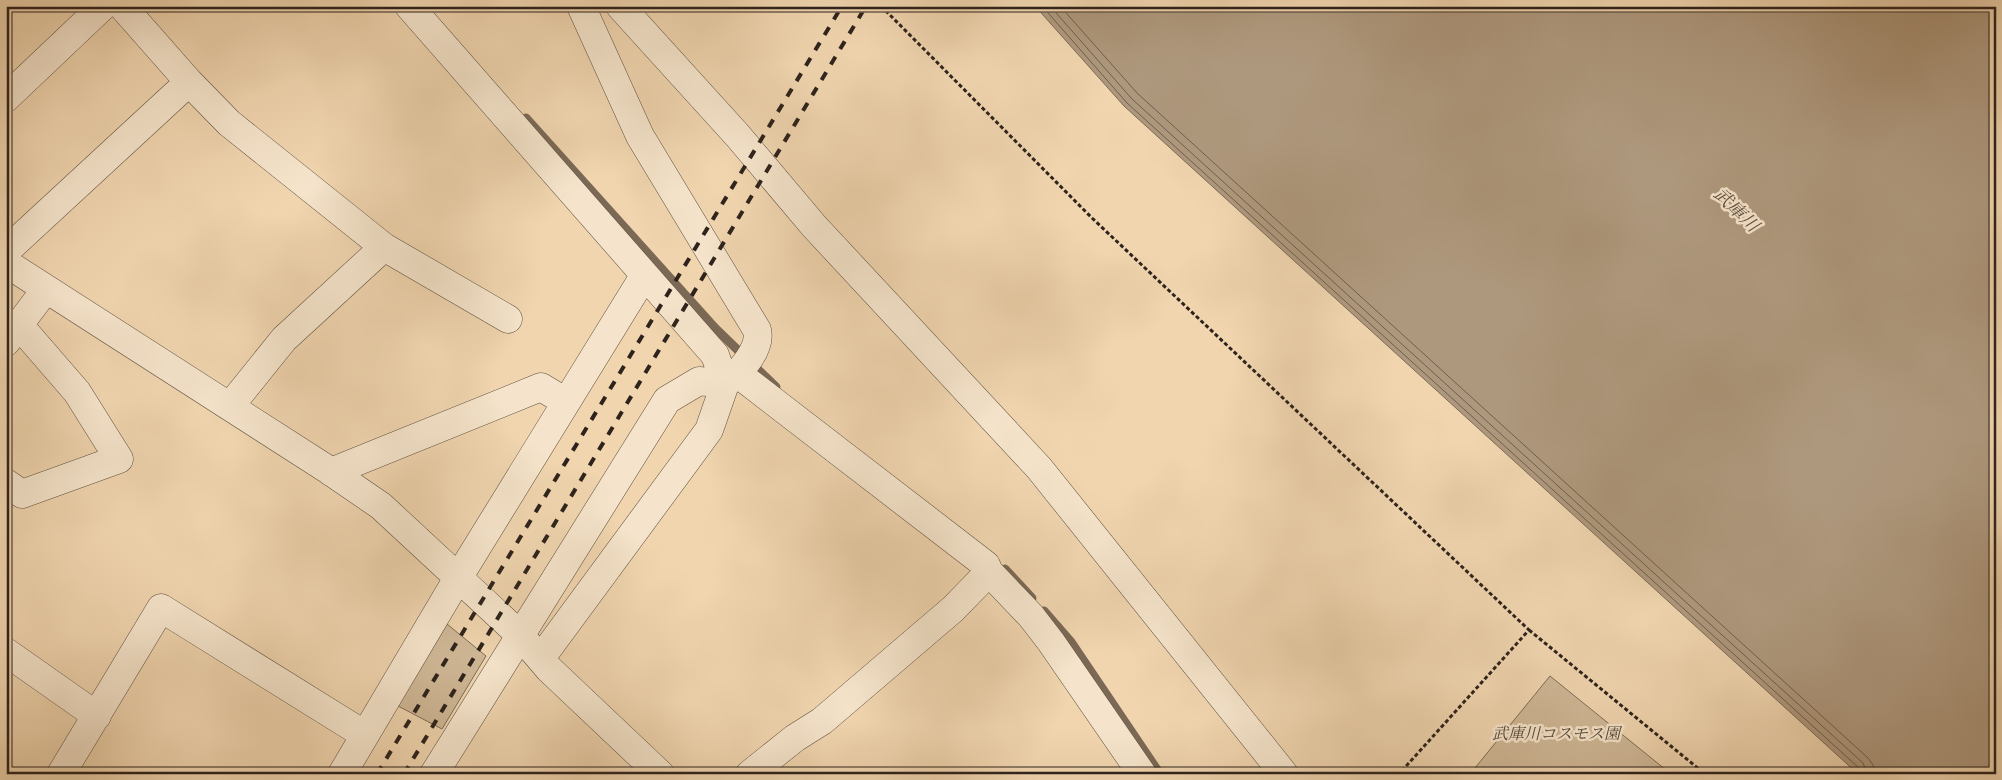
<svg xmlns="http://www.w3.org/2000/svg" width="2002" height="780" viewBox="0 0 2002 780" font-family="'IM FELL French Canon','Noto Serif JP',serif">
<style>
.green{fill:#cfb796;stroke:#7e6d59}
.water{fill:#ae987d;stroke:#7b6956}
.lines{fill:none;stroke-linecap:round;stroke-linejoin:round}
.shore{stroke:#6e5e4c;stroke-width:1}
.stream{stroke:#7b6956;stroke-width:9}
.minor-casing{stroke:#5e5041;stroke-width:29}
.path{stroke:#2e231c;stroke-width:3;stroke-dasharray:4 2.5;stroke-linecap:butt}
.minor{stroke:#f5e4cb;stroke-width:28}
.rail{stroke:#2e231c;stroke-width:4;stroke-dasharray:9 9;stroke-linecap:butt}
.labels{text-anchor:middle;dominant-baseline:central;stroke-width:5;stroke-linejoin:round;paint-order:stroke}
.park-label{font-size:16px;font-style:italic;fill:#56483a;stroke:#f5e4cb}
.water-label{font-size:18px;font-style:italic;fill:#5b4c3e;stroke:#f5e4cb}
</style>
<rect width="100%" height="100%" fill="#f0d5af"/>
<filter id="stains"><feTurbulence type="fractalNoise" baseFrequency=".004" numOctaves="4"/><feColorMatrix values="0 0 0 0 .2 0 0 0 0 .09 0 0 0 0 .02 0 0 0 .5 -.17"/></filter>
<radialGradient id="worn" r=".72"><stop offset=".6" stop-color="#630" stop-opacity="0"/><stop offset="1" stop-color="#630" stop-opacity=".3"/></radialGradient>
<!-- green -->
<path class="green" d="M447,624L486,656L442,729L398,706Z
M1550,676L1671,774H1470Z"/>
<!-- water -->
<path class="water" d="M1035,6H1996V774H1858L1124,106Z"/>
<g class="lines">
<!-- shore -->
<path class="shore" d="M1042,6L1127,103L1859,768L1861,774
M1050,6L1132,99L1863,763L1867,774
M1060,6L1137,93L1868,758L1873,765L1875,774"/>
<!-- stream -->
<path class="stream" d="M526,118L715,328L776,387
M1005,569L1032,598
M1044,611L1071,642L1160,774"/>
<defs>
<path id="minor" d="M122,6L189,82L229,123L384,247L508,319
M409,6L715,355L725,384L709,430L541,658
M620,6L738,136L814,226L1039,468L1284,774
M6,98L103,6
M6,251L189,82
M6,263L327,469L381,506L520,635L549,669L660,774
M6,342L46,289
M738,374L986,565L989,572L1031,616L1051,642L1142,774
M230,406L284,339L384,247
M331,472L541,387L566,402
M6,483L22,494L119,459L77,392L19,325
M6,652L97,716
M61,774L161,608L365,735
M342,774L458,578L644,276
M434,774L667,400L699,381L725,384C739,373 762,349 757,330L640,136L581,6
M750,774L795,738L822,721L953,609L989,572"/>
</defs>
<!-- minor casing -->
<use href="#minor" class="minor-casing"/>
<!-- path -->
<path class="path" d="M881,6L1092,218L1529,630L1399,774
M1529,630L1705,774"/>
<!-- minor -->
<use href="#minor" class="minor"/>
<!-- rail -->
<path class="rail" d="M377,774L842,6
M404,774L866,6"/>
</g>
<g class="labels">
<!-- park labels -->
<g class="park-label">
<text x="1556" y="733">武庫川コスモス園</text>
</g>
<!-- water labels -->
<g class="water-label">
<text transform="translate(1736 210) rotate(44)">武庫川</text>
</g>
</g>
<!-- margin -->
<rect width="2002" height="780" fill="none" stroke="#f0d5af" stroke-width="25"/>
<rect x="8" y="8" width="1987" height="765" fill="none" stroke="#2e231c" stroke-width="2.5"/>
<rect x="12" y="12" width="1977" height="755" fill="none" stroke="#2e231c"/>
<rect width="100%" height="100%" filter="url(#stains)"/>
<rect width="100%" height="100%" fill="url(#worn)"/>
</svg>
